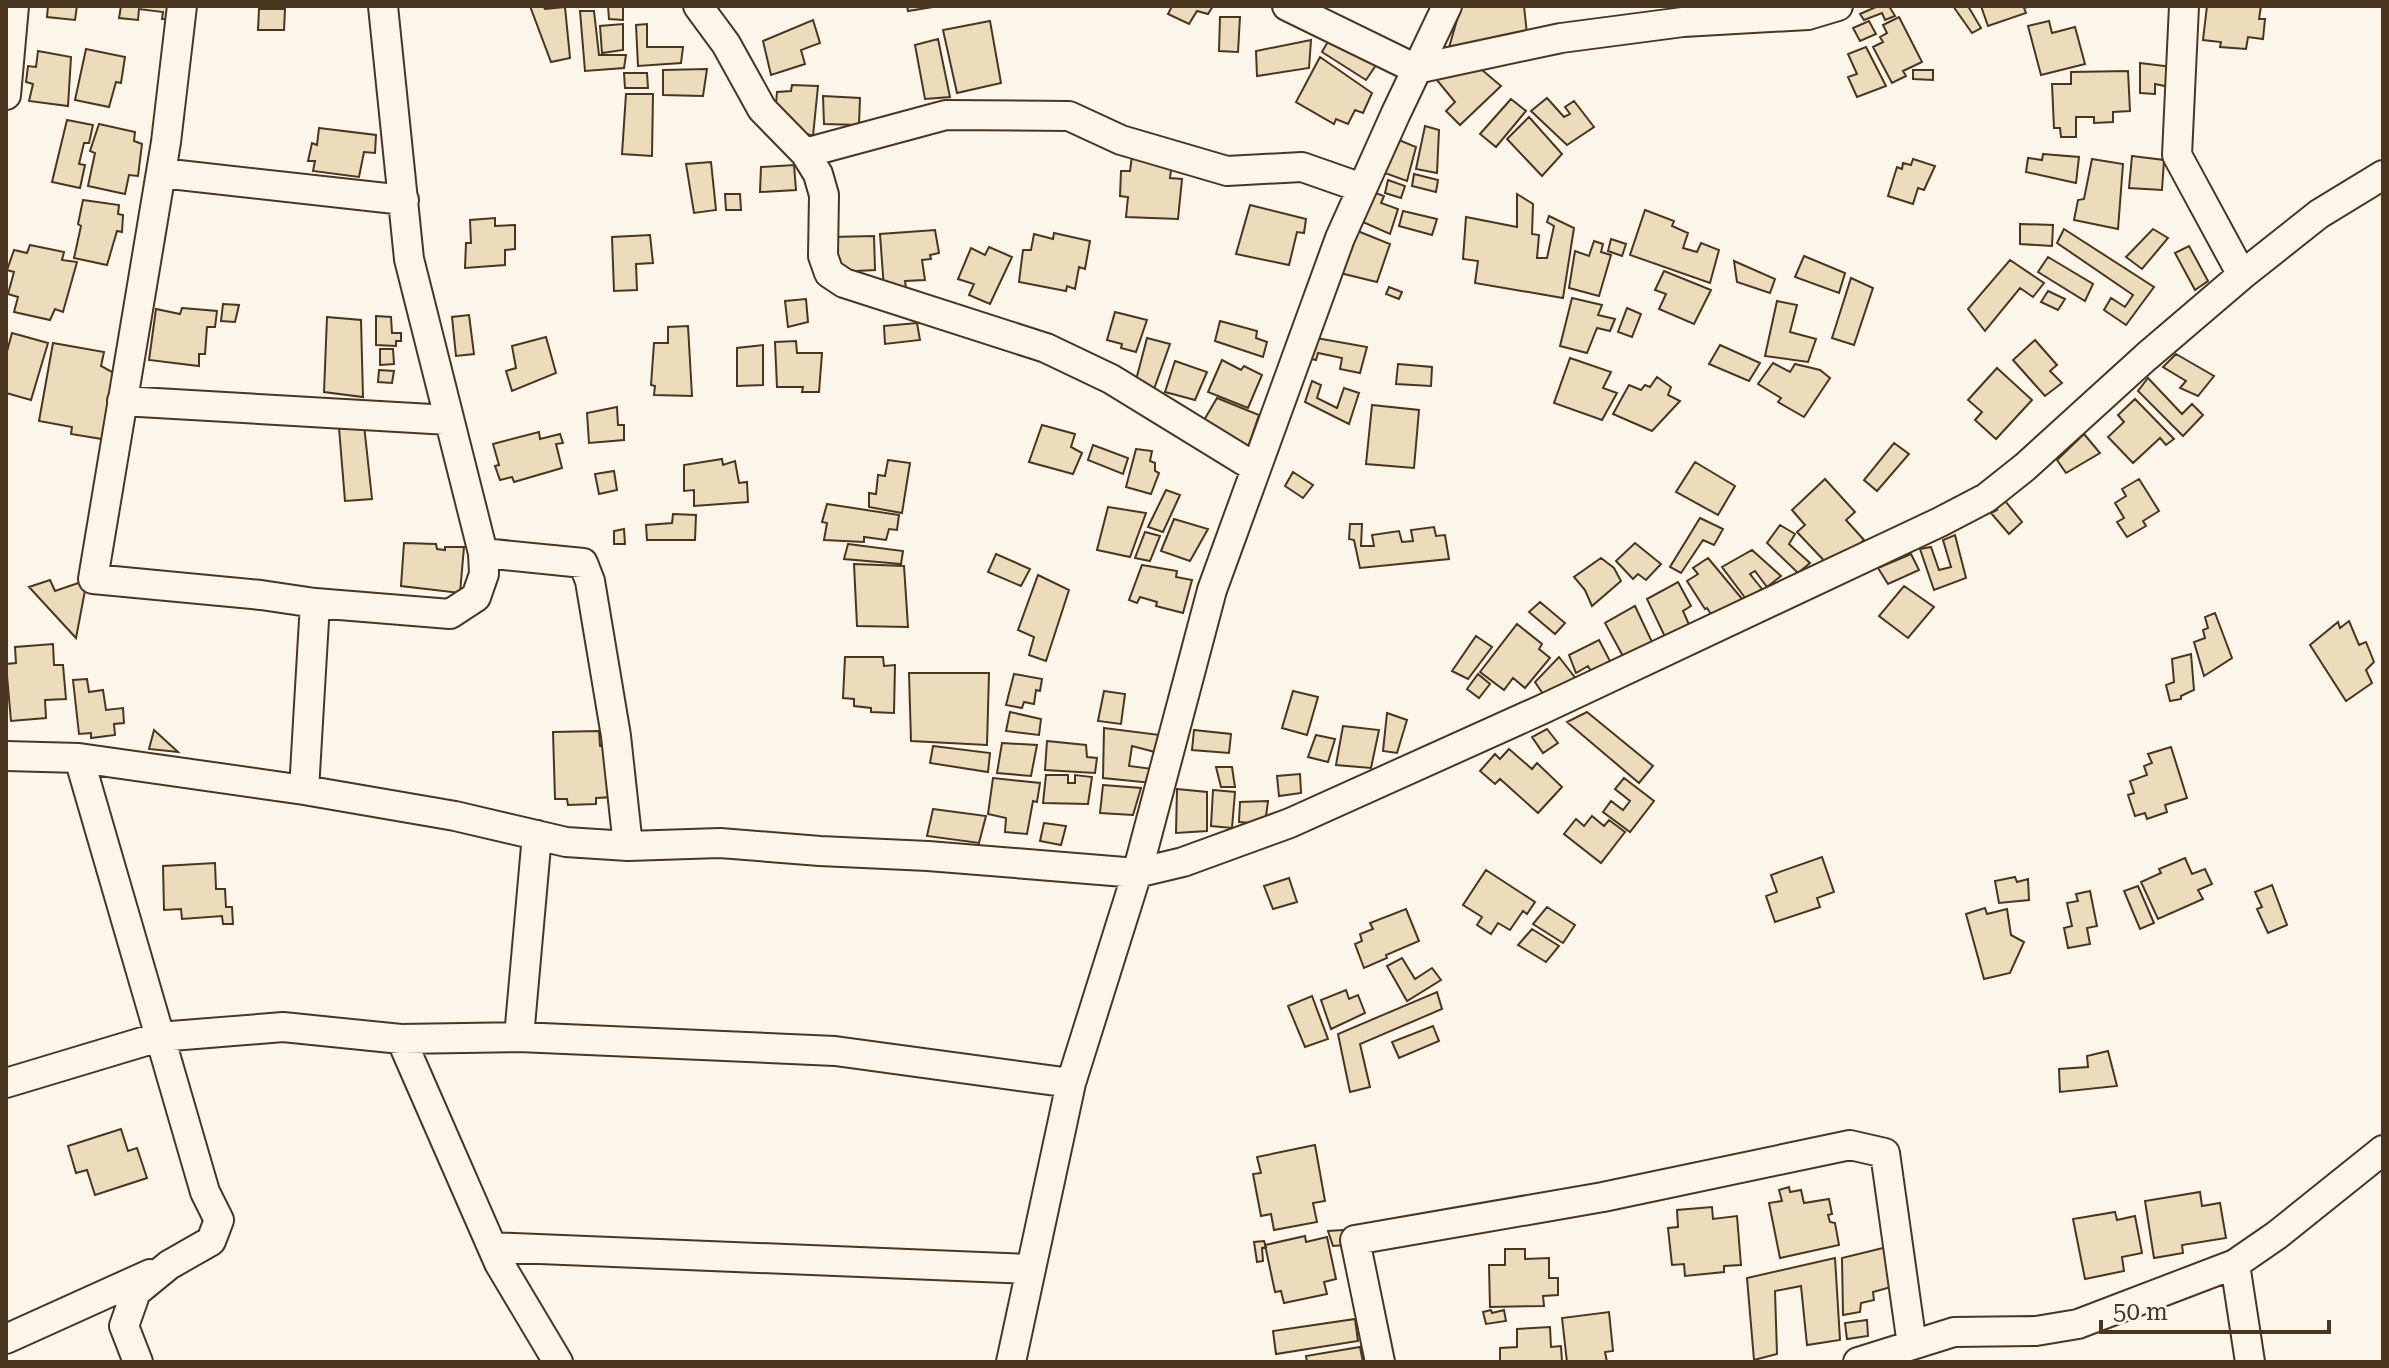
<svg xmlns="http://www.w3.org/2000/svg" width="2389" height="1368" viewBox="0 0 2389 1368" font-family="'Roboto Serif',serif">
<style>
.building{fill:#ecdcbc;stroke:#4a3520;stroke-width:2}
.lines{fill:none;stroke-linecap:round;stroke-linejoin:round}
.street-casing{stroke:#4a3520;stroke-width:32}
.street{stroke:#fbf6e9;stroke-width:28}
</style>
<rect width="100%" height="100%" fill="#fbf6e9"/>
<!-- building -->
<path class="building" d="M48,6H77L75,20L47,17Z
M121,6H172L170,19H162L163,12L139,9L138,20L119,18Z
M530,6H543L545,9L565,7L570,58L551,62Z
M608,6H623V20L609,19Z
M907,6H939L908,11Z
M1172,6H1213L1208,14L1197,11L1189,24L1168,14Z
M1461,6H1524L1527,34L1448,51Z
M1878,6H1889L1895,16L1885,20L1882,13L1864,20L1860,14Z
M1953,6H1968L1981,28L1972,33Z
M1981,6H2031L2024,8L2026,13L1988,26Z
M2207,6H2261L2259,19H2265L2263,39L2248,37L2246,49L2220,47L2221,42L2203,40Z
M259,9H285L284,30H258Z
M580,11H594L599,55H626L624,68L585,71Z
M1220,17H1240L1238,52L1219,51Z
M1899,17L1922,62L1903,71L1906,76L1892,83L1873,47L1883,42L1880,37L1887,33L1883,25Z
M813,20L820,43L801,50L805,64L771,75L763,41Z
M990,21L1001,83L957,93L943,30Z
M1869,21L1876,34L1860,41L1853,28Z
M2049,21L2052,33L2075,27L2085,64L2041,75L2028,26Z
M623,24V50L602,53L600,26Z
M647,24V47H683L681,63L638,66L636,25Z
M1330,38L1376,65L1366,80L1322,52Z
M938,39L950,97L925,99L915,45Z
M1311,40L1309,68L1257,76L1256,51Z
M1866,47L1886,86L1857,97L1848,77L1857,74L1848,54Z
M86,49L125,57L121,83L116,82L109,107L75,100Z
M38,51L71,57L68,106L29,101L33,84L26,82L28,66L36,67Z
M1320,57L1372,93L1363,113L1355,110L1348,124L1336,119L1334,124L1296,102Z
M2140,63L2173,67L2170,87L2155,84V94L2140,93Z
M1475,64L1501,86L1460,125L1446,111L1455,102L1436,79Z
M707,69L703,96L663,95V70Z
M1913,70H1933V80L1913,79Z
M2128,71L2130,111L2113,112V122L2094,123V117H2076V137H2061L2060,128H2054L2052,84H2071V72Z
M624,73H647L648,88H625Z
M792,85L818,86L813,136L789,128L791,118L775,116L777,92L791,91Z
M626,94H653L652,156L622,154Z
M823,96L860,98L859,125L824,124Z
M1547,98L1564,117L1570,114L1565,107L1574,101L1594,127L1567,145L1531,111Z
M1511,99L1526,111L1496,147L1480,134Z
M1529,117L1562,154L1542,176L1507,139Z
M67,120L93,125L89,143H84L79,164L85,165L80,188L52,182Z
M99,124L135,132L134,141L142,144L138,176L129,175L125,194L88,186L95,153L90,151Z
M1425,126L1439,130L1437,173L1416,169Z
M319,128L376,135L375,153L364,152L359,177L313,171L315,161H308L312,143L317,145Z
M1394,138L1416,147L1407,181L1382,172Z
M2043,154L2079,157L2076,183L2026,172L2028,158L2042,160Z
M1132,156L1172,162L1170,178L1182,179L1178,219L1126,217L1128,197L1120,196L1121,171H1130Z
M2132,156L2164,160L2162,190L2129,188Z
M1913,159L1935,166L1924,190L1918,188L1913,204L1888,196L1897,167L1902,169L1903,163L1911,165Z
M2092,159L2123,164L2118,229L2074,220L2078,200L2084,199Z
M711,162L716,210L694,213L686,164Z
M794,165L796,190L760,192L761,167Z
M1414,174L1438,180L1436,192L1412,186Z
M1388,180L1405,186L1401,198L1385,193Z
M1370,191L1384,196L1381,203L1398,209L1390,234L1356,219Z
M725,194H740L741,210H726Z
M1517,194L1533,204L1532,234L1539,235L1537,258H1547L1554,226L1547,222L1549,216L1574,228L1563,298L1475,283L1478,261L1463,259L1466,217L1517,227Z
M83,200L119,205L118,214L123,215L122,232L117,231L107,265L74,258L81,226L78,224Z
M1250,205L1306,219L1304,233L1297,232L1289,265L1236,254Z
M1645,210L1674,221L1672,226L1688,233L1683,248L1697,252L1701,243L1719,250L1710,283L1630,255Z
M1403,211L1437,219L1432,235L1399,226Z
M495,218V226L515,225V249L505,250V265L465,268L466,243H471L470,220Z
M2020,224L2053,225L2052,246L2020,244Z
M2064,229L2154,287L2126,325L2104,310L2111,298L2125,307L2133,295L2057,243Z
M2153,229L2168,238L2142,269L2126,257Z
M935,230L939,253L930,255L931,259L922,260L925,280L905,281L906,288L884,289L880,234Z
M1355,230L1390,244L1377,282L1340,273Z
M1054,233L1090,241L1085,269L1079,267L1075,289L1067,286L1066,291L1019,282L1023,250H1031L1034,234L1053,239Z
M650,235L653,263L636,264L637,290L614,291L612,237Z
M874,236L875,270L857,271V280L833,271L830,237Z
M1611,239L1626,244L1622,256L1608,251Z
M1594,241L1603,244L1601,252L1611,255L1599,296L1569,288L1575,251L1589,256Z
M30,245L64,252L62,260L77,262L63,312L55,309L50,320L14,312L18,297L8,294L14,272L7,270L14,250L27,253Z
M2189,246L2208,281L2195,290L2175,253Z
M989,247L1012,257L990,304L969,295L974,284L958,279L971,248L985,255Z
M1804,256L1845,273L1839,293L1795,277Z
M2048,257L2093,284L2085,301L2038,272Z
M2010,260L2044,283L2033,297L2020,288L1985,331L1968,309Z
M1734,261L1775,279L1770,293L1737,282Z
M1664,271L1711,290L1694,324L1659,309L1666,294L1655,290Z
M1851,278L1873,288L1854,345L1832,338Z
M1389,287L1402,292L1399,299L1386,294Z
M2048,291L2065,299L2058,310L2041,302Z
M1572,298L1602,305L1598,315L1615,319L1610,331L1597,328L1587,353L1560,346Z
M806,299L808,322L788,327L785,301Z
M1777,301L1797,305L1790,332L1816,339L1808,362L1765,356Z
M223,304L239,305L235,322L221,321Z
M182,308L217,311L215,327H207L205,354H199V366L149,360L156,309L180,314Z
M1627,308L1641,314L1632,337L1618,332Z
M1115,312L1147,320L1136,352L1121,348L1122,344L1107,340Z
M469,315L474,354L456,356L452,317Z
M376,316L391,317L392,333H401V341H396V346L376,345Z
M327,317L361,320L363,397L324,392Z
M1220,321L1257,331L1256,338L1267,342L1263,357L1215,341Z
M917,323L920,340L885,344L884,326Z
M688,326L692,396L654,395L655,386L651,385L654,343H668V327Z
M12,333L48,343L31,400L6,393V355Z
M1305,336L1367,347L1360,373L1340,369L1342,358L1318,353L1316,360L1299,356Z
M546,337L556,373L512,391L506,371L516,368L512,346Z
M1147,338L1170,344L1154,389L1135,384Z
M2035,340L2057,365L2050,371L2062,383L2045,396L2013,360Z
M796,341L797,353H822L819,392H802L803,387H777L775,342Z
M53,343L104,352L101,366L114,373L102,439L71,434L72,427L39,421Z
M763,345V385L737,386V348Z
M1720,345L1760,363L1749,381L1709,364Z
M380,349H393L394,364L380,365Z
M2176,354L2214,376L2198,396L2180,388L2186,381L2163,367Z
M1570,358L1611,372L1603,388L1617,393L1602,420L1554,403Z
M1222,360L1241,370L1244,366L1262,375L1248,408L1208,392Z
M1175,361L1207,372L1195,400L1165,392Z
M1773,363L1790,372L1795,364L1820,370L1830,378L1804,417L1778,402L1781,398L1758,384Z
M1398,364L1432,367L1431,386L1396,384Z
M1997,368L2032,400L1996,439L1975,420L1982,412L1968,400Z
M379,370L394,371L392,383L378,382Z
M1657,377L1671,387L1668,395L1680,401L1652,431L1613,414L1629,385L1641,390L1645,385L1650,387Z
M2148,378L2182,414L2192,404L2203,415L2183,436L2138,391Z
M1312,381L1321,385L1317,398L1337,408L1344,388L1359,393L1349,424L1305,402Z
M1217,398L1259,415L1244,459L1200,427Z
M2135,399L2174,439L2166,445L2160,438L2133,463L2108,437L2124,422L2118,415Z
M1372,405L1419,410L1414,468L1366,464Z
M617,407L618,425H624V440L589,443L587,413Z
M364,425L372,499L345,501L339,428Z
M1042,425L1075,434L1071,447L1082,453L1073,474L1029,462Z
M539,432L540,439L560,434L563,443L556,444L562,468L514,482L512,477L500,480L495,466L499,465L493,444Z
M2084,434L2100,453L2066,473L2057,460Z
M1894,443L1909,454L1877,491L1864,480Z
M1093,445L1128,458L1123,474L1088,460Z
M1136,449L1152,451L1150,461L1155,463V471L1159,473L1151,494L1126,487Z
M722,459L723,465L735,461L739,483L747,482L748,502L694,506V490L684,491V465Z
M888,460L910,463L902,513L869,507V493L876,494L878,475L885,476Z
M1695,462L1735,486L1718,515L1676,492Z
M614,471L617,490L599,494L595,474Z
M1293,472L1313,485L1303,498L1285,486Z
M1825,479L1855,512L1846,520L1864,540L1832,569L1797,532L1805,525L1792,510Z
M2139,479L2159,511L2143,521L2146,526L2127,537L2117,522L2124,518L2115,503L2126,496L2122,489Z
M1166,490L1180,495L1163,532L1148,527Z
M2002,497L2022,522L2009,534L1991,513L1997,510L1992,503Z
M827,504L899,515L897,530L889,529L886,540L864,537V542L824,540L827,523L822,522Z
M1108,507L1146,513L1130,557L1097,550Z
M673,514L696,515L695,540H647L646,525L672,523Z
M1700,518L1723,529L1714,545L1703,540L1681,573L1670,567Z
M1174,519L1208,529L1190,561L1161,551Z
M1350,524H1362L1361,546H1374L1372,535L1399,531L1402,542L1413,541L1411,530L1434,527L1436,536L1445,535L1449,559L1360,568L1354,540L1349,539Z
M1780,525L1795,534L1789,544L1810,563L1798,573L1767,543Z
M624,529L625,544H614V531Z
M1145,532L1160,536L1150,561L1135,558Z
M1955,535L1966,578L1934,590L1920,549L1931,547L1939,570L1951,567L1943,540Z
M404,543L436,544L437,549L445,550V547H464L460,593L401,586Z
M1635,543L1661,564L1646,580L1638,574L1633,579L1616,561Z
M848,544L903,551L901,564L844,559Z
M1752,550L1781,576L1767,587L1755,571L1750,574L1762,589L1746,599L1722,567Z
M996,554L1030,569L1021,586L988,572Z
M1911,554L1919,570L1888,584L1878,568Z
M1601,558L1614,568L1621,581L1592,606L1585,590L1574,577Z
M1708,558L1743,600L1713,617L1707,608L1705,609L1687,581L1698,574L1693,568Z
M854,564L904,566L908,627L857,626Z
M1142,565L1177,571L1176,577L1192,580L1183,613L1156,606L1157,602L1140,597L1137,603L1129,600Z
M1038,575L1069,590L1046,661L1029,655L1034,637L1018,630Z
M50,580L55,591L87,580L76,638L29,587Z
M1678,582L1691,606L1683,611L1691,629L1667,641L1647,599Z
M1904,586L1934,607L1908,638L1879,616Z
M1540,602L1565,623L1555,634L1529,612Z
M1635,606L1652,642L1624,658L1605,623Z
M2215,613L2232,658L2204,676L2194,642L2205,638L2203,630L2208,628L2205,617Z
M2349,621L2359,645L2366,642L2374,662L2366,670L2372,683L2346,701L2310,645L2338,622L2340,628Z
M1517,624L1542,644L1539,649L1550,658L1525,688L1513,678L1504,690L1480,672Z
M1476,636L1492,647L1468,679L1452,671Z
M1599,640L1611,663L1592,673L1588,666L1576,673L1569,655Z
M53,644L54,665H63L66,699L45,700L46,718L11,721L6,664L16,663L15,647Z
M2191,654L2194,690L2181,696V699L2170,701L2166,685L2174,682L2172,659Z
M845,657H883L884,666L895,665L894,713L871,712V708L854,706V699L843,698Z
M1559,657L1580,684L1557,696L1551,689L1543,694L1535,682Z
M909,673H989L987,745L911,741Z
M1014,674L1042,679L1040,691L1036,690L1034,704L1024,702L1022,708L1006,705Z
M1478,674L1490,684L1479,698L1467,689Z
M87,679L89,692L103,690L106,710L123,708L124,723L114,724L115,735L91,738V733L79,734L73,680Z
M1104,691L1125,694L1121,724L1098,721Z
M1293,691L1318,697L1307,735L1282,728Z
M1010,712L1041,719L1039,735L1006,731Z
M1587,712L1653,766L1639,783L1567,722Z
M1387,713L1407,720L1397,753L1383,751Z
M1343,726L1379,730L1371,768L1336,765Z
M1104,728L1160,735L1155,752L1132,746L1129,766L1153,769L1152,783L1103,778Z
M1547,729L1558,743L1543,753L1532,737Z
M154,730L178,752L149,749Z
M1194,730L1231,734L1229,753L1192,750Z
M599,731L600,746H612L614,797L596,798V804L568,805L567,799H555L553,732Z
M1316,735L1335,739L1328,762L1308,757Z
M1047,741L1086,745L1087,757L1097,758L1095,773L1045,770Z
M1002,743L1037,745L1031,776L997,773Z
M933,746L990,753L988,772L930,763Z
M2171,747L2187,798L2165,805L2167,812L2147,819L2145,813L2135,816L2128,795L2134,793L2130,781L2147,775L2144,766L2152,763L2148,754Z
M1509,749L1532,769L1537,763L1562,787L1538,813L1500,779L1495,784L1480,771L1495,754L1500,759Z
M1216,767H1232L1235,787H1221Z
M1300,774L1301,793L1279,796L1277,776Z
M1046,775H1068V783H1075V775L1092,777L1088,804L1043,803Z
M993,778L1040,783L1037,802L1033,801L1027,834L1005,832L1006,818L988,814Z
M1624,778L1654,801L1630,832L1603,812L1611,801L1623,810L1630,801L1615,789Z
M1103,785L1141,788L1133,815L1100,813Z
M1177,789L1207,792V831L1176,833Z
M1213,790L1235,792L1232,828L1211,826Z
M1268,801L1265,824L1239,822L1240,802Z
M933,809L986,816L979,843L927,836Z
M1592,816L1604,826L1609,820L1625,832L1601,863L1564,834L1576,819L1584,826Z
M1044,823L1066,826L1061,845L1040,841Z
M1822,857L1834,892L1817,898L1820,907L1775,922L1766,896L1777,892L1771,875Z
M2185,858L2192,874L2205,869L2212,884L2198,890L2203,899L2158,919L2141,882L2161,873L2159,869Z
M215,863L216,889H225L226,907H232L233,924H223L222,916L182,919L181,909L164,910L163,866Z
M1486,870L1535,902L1527,914L1523,911L1510,930L1498,923L1491,934L1477,925L1482,917L1463,905Z
M2015,877L2017,882L2028,879L2029,900L1999,903L1995,881Z
M1289,878L1297,902L1273,909L1264,886Z
M2272,885L2287,925L2268,933L2257,909L2262,907L2255,892Z
M2138,886L2154,923L2140,929L2124,891Z
M2090,891L2097,926L2087,928L2090,944L2068,948L2064,928L2072,926L2067,903L2078,901L2076,894Z
M1547,907L1575,925L1563,943L1533,924Z
M1985,908L1987,914L2007,909L2011,935L2024,942L2010,973L1984,979L1966,914Z
M1406,909L1419,941L1386,955L1387,958L1364,968L1355,944L1362,941L1360,934L1373,929L1370,923Z
M1532,929L1559,946L1546,962L1518,945Z
M1402,958L1415,979L1432,968L1441,980L1407,1001L1387,966Z
M1346,990L1349,999L1358,995L1365,1013L1331,1029L1321,1000Z
M1437,992L1442,1009L1360,1044L1370,1087L1350,1092L1338,1034Z
M1312,996L1328,1039L1305,1047L1288,1006Z
M1433,1026L1439,1041L1399,1058L1392,1042Z
M2108,1051L2117,1086L2060,1092L2059,1069L2088,1067L2087,1056Z
M121,1129L128,1151L137,1148L147,1178L95,1195L87,1170L76,1173L68,1146Z
M1315,1145L1325,1201L1313,1203L1317,1222L1274,1230L1271,1214L1261,1216L1253,1174L1261,1173L1257,1157Z
M1789,1187L1790,1192L1801,1190L1804,1203L1829,1199L1832,1214L1828,1215L1830,1222L1835,1223L1839,1245L1780,1258L1769,1203L1782,1201L1779,1190Z
M2200,1192L2202,1206L2220,1203L2226,1238L2182,1245L2183,1253L2154,1258L2145,1201Z
M1712,1207L1713,1219L1737,1216L1741,1265L1724,1266V1272L1685,1276L1684,1264L1672,1265L1668,1228L1678,1227L1677,1210Z
M2115,1212L2117,1220L2135,1216L2142,1253L2122,1257L2124,1271L2085,1279L2073,1219Z
M1343,1230L1345,1245L1333,1246L1328,1231Z
M1305,1236L1306,1242L1327,1237L1336,1279L1324,1282L1327,1294L1284,1303L1281,1291L1275,1292L1265,1245Z
M1264,1241L1266,1247L1262,1248L1263,1261L1257,1262L1254,1242Z
M1887,1247L1891,1287L1873,1292L1874,1300L1861,1303L1860,1312L1843,1315L1842,1258Z
M1505,1249H1525V1259L1549,1258V1278H1558V1295L1543,1296L1544,1306L1490,1307L1489,1265H1505Z
M1835,1258L1840,1340L1807,1345L1801,1286L1775,1291L1777,1354L1754,1360L1747,1278Z
M1491,1310L1492,1313L1504,1310L1506,1321L1486,1324L1483,1312Z
M1609,1312L1613,1351L1605,1352L1607,1362H1567L1562,1318Z
M1355,1319L1358,1341L1276,1354L1273,1331Z
M1867,1320L1868,1336L1847,1339L1845,1323Z
M1550,1327L1551,1347L1561,1346L1562,1362H1500V1348L1517,1347V1329Z
M1360,1347L1363,1362H1307L1306,1356Z"/>
<g class="lines">
<defs>
<path id="street" d="M182,6L166,142L93,579L261,595L315,603L304,790
M383,6L409,259L483,553L583,563L590,581L616,736L628,846
M698,6L726,44L762,109L805,153L818,174L824,195L823,256L829,273L844,283L1046,348L1111,379L1256,468
M1287,6L1416,69L1561,38L1683,22L1808,15L1838,6
M2184,6L2177,155L2242,275
M6,95L14,6
M805,153L946,115L1069,116L1121,140L1227,171L1302,167L1362,188
M161,173L404,200
M122,401L449,420
M315,603L450,614L476,597L484,574L483,553
M6,756L79,758L304,790L455,816L566,842L628,846L720,843L820,851L928,856L1137,873L1183,862L1290,823L1543,709L1940,522L1986,498L2025,467L2146,357L2242,275L2319,214L2383,175
M79,758L205,1192L219,1220L211,1241L169,1265L136,1292L124,1326L138,1362
M537,835L519,1037L401,1039L499,1263L558,1362
M519,1037L835,1051L1071,1083
M6,1083L159,1037L283,1027L401,1039
M492,1247L1029,1269
M2235,1264L2250,1362
M6,1339L150,1274
M1011,1362L1071,1083L1137,873L1212,590L1340,238L1396,113L1447,6
M1380,1362L1355,1240L1603,1197L1850,1145L1885,1153L1912,1345
M1858,1362L1954,1332L2036,1331L2078,1324L2235,1264L2277,1235L2383,1150"/>
</defs>
<!-- street casing -->
<use href="#street" class="street-casing"/>
<!-- street -->
<use href="#street" class="street"/>
</g>
<!-- border -->
<rect width="2389" height="1368" fill="none" stroke="#4a3520" stroke-width="16"/>
<!-- scale -->
<path d="M2101 1320v12h228v-12" fill="none" stroke="#4a3520" stroke-width="4"/>
<text x="2113" y="1320" font-size="24" fill="#4a3520" stroke="#fbf6e9" stroke-width="6" paint-order="stroke">50 m</text>
</svg>
